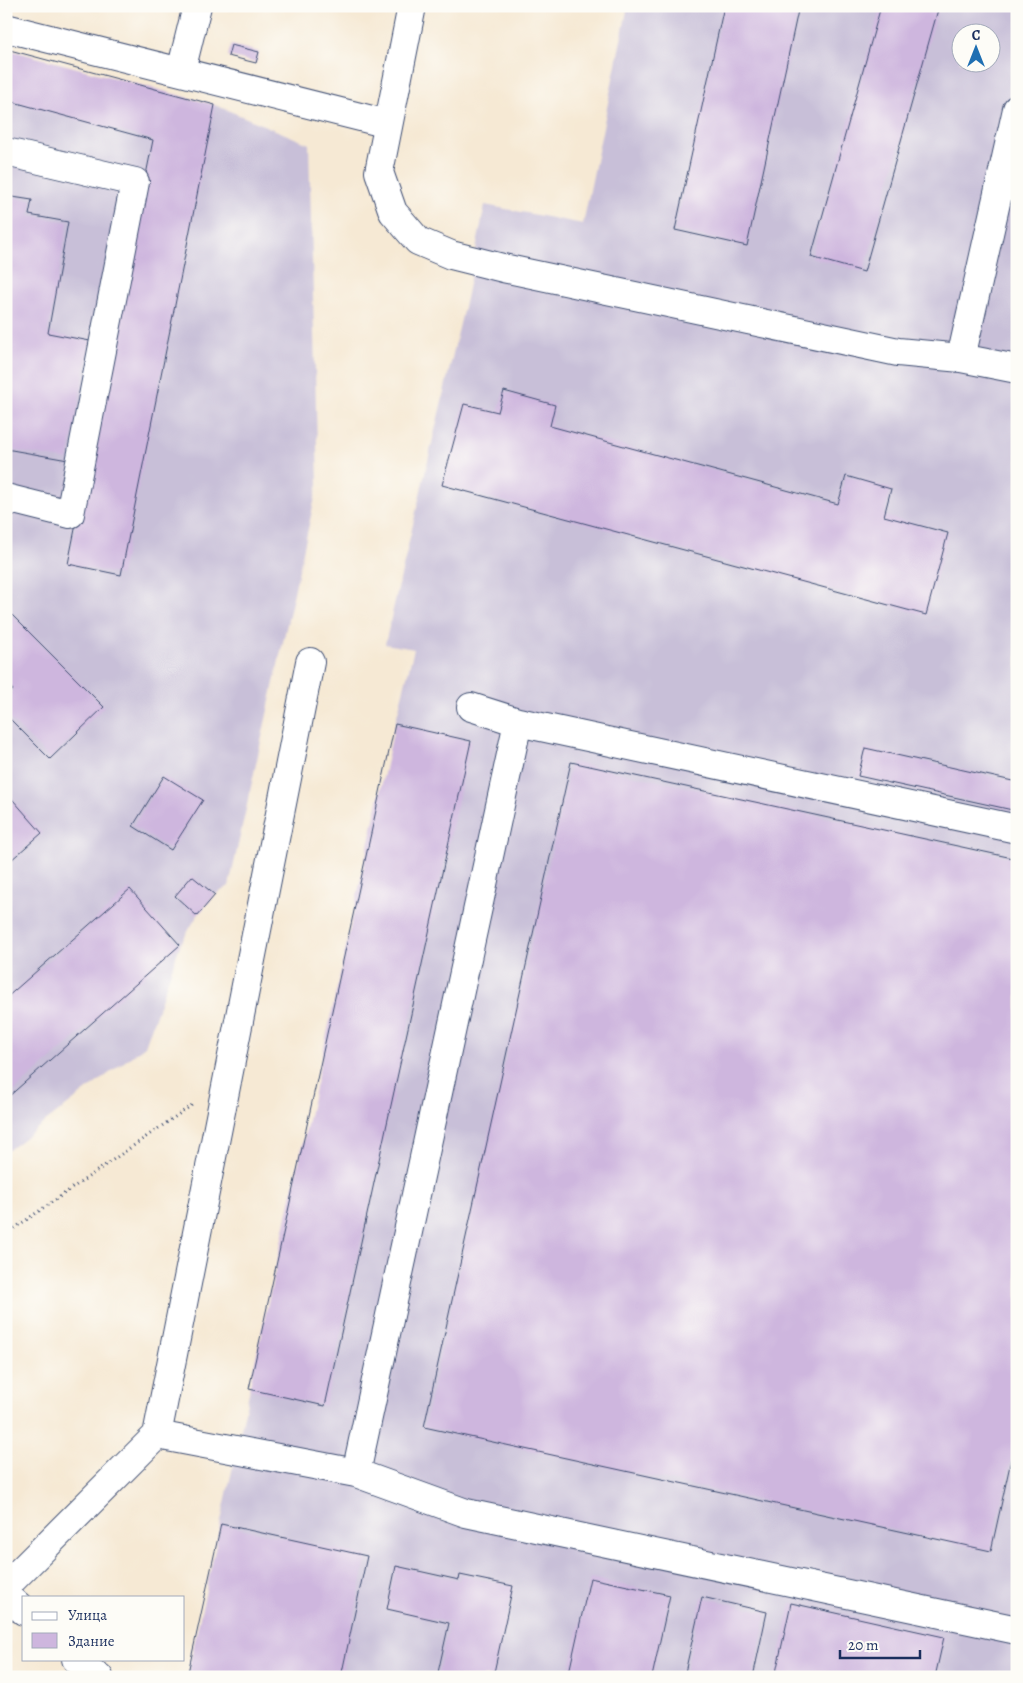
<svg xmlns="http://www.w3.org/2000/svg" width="1023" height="1683" viewBox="0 0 1023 1683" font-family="Alegreya,serif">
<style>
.industrial{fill:#c8bfd8;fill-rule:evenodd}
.building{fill:#ceb6de}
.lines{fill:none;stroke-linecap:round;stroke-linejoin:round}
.minor-casing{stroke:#3c4b70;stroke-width:30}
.path{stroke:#3c4b70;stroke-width:3;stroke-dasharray:1 4;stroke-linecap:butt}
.minor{stroke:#fff;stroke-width:28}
</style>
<rect width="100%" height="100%" fill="#fdfcf7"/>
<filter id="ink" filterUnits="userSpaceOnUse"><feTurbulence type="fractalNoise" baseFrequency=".02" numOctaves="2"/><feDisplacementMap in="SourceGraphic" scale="10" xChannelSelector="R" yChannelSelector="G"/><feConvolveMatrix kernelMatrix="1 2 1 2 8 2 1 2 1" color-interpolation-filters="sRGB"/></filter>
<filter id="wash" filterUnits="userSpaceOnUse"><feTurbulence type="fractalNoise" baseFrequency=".0096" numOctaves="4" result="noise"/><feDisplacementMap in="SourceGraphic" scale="20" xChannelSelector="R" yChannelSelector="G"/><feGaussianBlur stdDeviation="1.12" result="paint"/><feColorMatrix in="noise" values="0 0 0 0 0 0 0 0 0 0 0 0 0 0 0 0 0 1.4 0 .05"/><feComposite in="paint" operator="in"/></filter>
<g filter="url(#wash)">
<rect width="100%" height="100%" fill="#f6e9d4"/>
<!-- industrial -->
<path class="industrial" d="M628,6H1017V1677H187L395,724L414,649L385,644L467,294L485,205L583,224ZM960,32H990V62H960Z
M6,49L215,105L309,144L318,484L229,886L215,895L197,916L180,945L145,1046L6,1152Z"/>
<g id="blocks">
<!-- building -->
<path class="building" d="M724,6H799L747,246L675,230Z
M881,6H939L864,272L811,257Z
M231,45L259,52L256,63L228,56Z
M6,49L215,105L121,575L68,564L153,140L6,100Z
M6,196L32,200L29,215L68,222L48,333L90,341L68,460L6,449Z
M504,391L555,405L550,426L838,504L846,476L891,489L884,516L948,533L926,615L442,485L464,404L498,412Z
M6,609L104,707L50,759L6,715V697L13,690L6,682Z
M395,724L471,741L325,1406L249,1389Z
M865,748L1017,782V811L858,776Z
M571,762L1017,859V1433L991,1551L424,1427Z
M164,776L203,800L171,850L133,826Z
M6,792L42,833L10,861L6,857Z
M192,876L215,895L197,916L175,896Z
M130,889L180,945L7,1098L6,998Z
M221,1524L367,1556L341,1677H187Z
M396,1566L459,1580L460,1575L513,1586L493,1677H437L449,1623L387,1609Z
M590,1578L670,1595L652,1677H568Z
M702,1597L767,1612L753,1677H684Z
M791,1603L944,1637L935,1677H775Z"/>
</g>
</g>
<g filter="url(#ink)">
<use href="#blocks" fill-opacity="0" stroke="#3c4b70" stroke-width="1"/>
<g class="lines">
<defs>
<path id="minor" d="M412,6L379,172L393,212L418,241L451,255L503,268L898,352L961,358L1017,369
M6,28L388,124
M181,71L197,6
M6,152L135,182L70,514L6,498
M961,358L1017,109
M471,707L518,722L1017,829
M157,1435L310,662
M356,1473L518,722
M6,1586L157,1435L356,1473L466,1513L1017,1630
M6,1595L24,1611
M76,1659L89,1671L99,1677"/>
</defs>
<!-- minor casing -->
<use href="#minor" class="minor-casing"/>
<!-- path -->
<path class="path" d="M6,1234L195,1103"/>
<!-- minor -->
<use href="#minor" class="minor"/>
</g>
</g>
<!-- margin -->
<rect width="1023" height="1683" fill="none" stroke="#fdfcf7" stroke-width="25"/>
<!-- legend -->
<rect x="22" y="1596" width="162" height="65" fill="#fdfcf7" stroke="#a3aaba"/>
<rect x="32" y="1612" width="25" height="8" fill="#ffffff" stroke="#a3aaba"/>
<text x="68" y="1620" font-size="15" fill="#1b2f5e">Улица</text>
<rect x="32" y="1633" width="25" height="15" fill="#ceb6de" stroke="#a3aaba"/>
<text x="68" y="1646" font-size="15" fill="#1b2f5e">Здание</text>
<!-- north arrow -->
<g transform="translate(976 48)"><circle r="24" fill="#fdfcf7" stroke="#a3aaba"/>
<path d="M0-4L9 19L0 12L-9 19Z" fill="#1f6fb2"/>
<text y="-8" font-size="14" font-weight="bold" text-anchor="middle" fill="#1b2f5e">С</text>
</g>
<!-- scale -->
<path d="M840 1650v8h80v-8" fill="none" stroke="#1b2f5e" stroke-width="2.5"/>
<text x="848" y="1650" font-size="15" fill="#1b2f5e" stroke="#fdfcf7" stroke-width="4" paint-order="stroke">20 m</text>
</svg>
